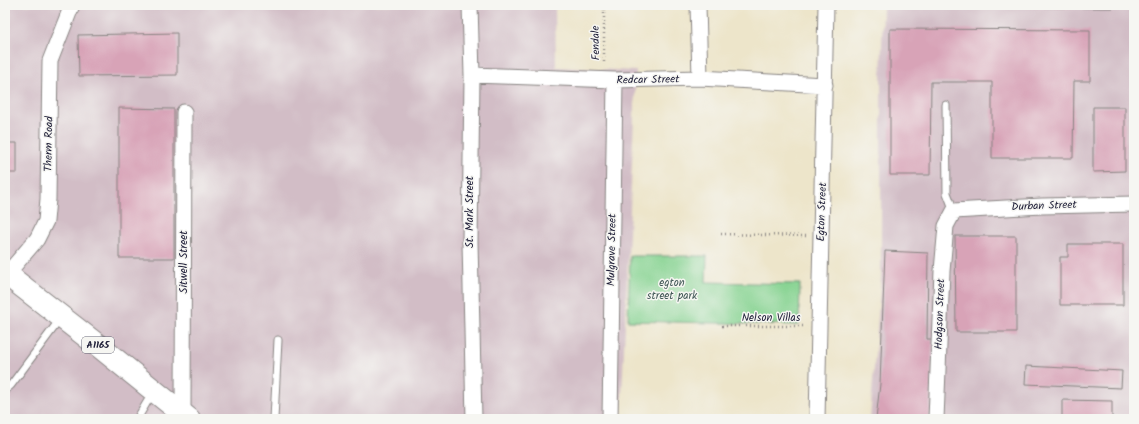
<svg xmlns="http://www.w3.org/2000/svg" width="1139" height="424" viewBox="0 0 1139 424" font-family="Kalam,sans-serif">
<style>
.industrial{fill:#d2bdc6}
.green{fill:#86d391;stroke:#547a66}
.building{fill:#d8a3b7}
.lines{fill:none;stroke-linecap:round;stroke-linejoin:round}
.lane-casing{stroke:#888482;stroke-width:9}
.street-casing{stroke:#888482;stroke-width:17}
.primary-casing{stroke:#888482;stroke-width:24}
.path{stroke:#888482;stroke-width:2.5;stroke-dasharray:1 3;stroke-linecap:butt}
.lane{stroke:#fff;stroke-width:7}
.street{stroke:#fff;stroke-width:15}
.primary{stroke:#fff;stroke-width:22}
.labels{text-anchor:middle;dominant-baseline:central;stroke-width:3;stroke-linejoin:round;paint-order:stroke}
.shield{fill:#f6f6f2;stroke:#626272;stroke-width:1}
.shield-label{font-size:10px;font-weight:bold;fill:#22223b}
.street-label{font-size:11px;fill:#22223b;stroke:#f6f6f2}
.park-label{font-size:11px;fill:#405755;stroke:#f6f6f2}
</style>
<rect width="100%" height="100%" fill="#f6f6f2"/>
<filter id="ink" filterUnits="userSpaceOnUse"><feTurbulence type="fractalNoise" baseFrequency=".025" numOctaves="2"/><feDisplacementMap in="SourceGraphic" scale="8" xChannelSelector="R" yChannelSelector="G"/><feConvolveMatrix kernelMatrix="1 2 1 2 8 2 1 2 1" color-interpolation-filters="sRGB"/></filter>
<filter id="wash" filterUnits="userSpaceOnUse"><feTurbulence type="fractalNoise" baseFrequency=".012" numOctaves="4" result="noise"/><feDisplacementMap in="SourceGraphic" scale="16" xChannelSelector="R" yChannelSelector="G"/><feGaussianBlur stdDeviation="0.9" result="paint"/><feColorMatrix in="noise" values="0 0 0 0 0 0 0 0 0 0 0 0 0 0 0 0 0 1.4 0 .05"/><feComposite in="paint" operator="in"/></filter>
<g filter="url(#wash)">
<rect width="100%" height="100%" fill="#ede5ca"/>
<!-- industrial -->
<path class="industrial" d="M5,5H555L556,67L636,71L621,419H5Z
M883,5H1134V419H870L881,277V81Z"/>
<!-- green -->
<path class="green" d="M630,256H707L706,282L800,284L799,325L628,321Z"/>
<g id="blocks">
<!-- building -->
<path class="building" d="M940,5H1113V8L940,7Z
M890,29L1090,30V81H1074L1073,158H992V82H931L930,175H890Z
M177,33V75L79,76L78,35Z
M1093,107H1125V171L1093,172Z
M119,108L174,109V258H119Z
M5,143H17V173H5Z
M955,236H1016V332H956Z
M1068,244H1123V305H1060V257H1068Z
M885,251L928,253L927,339H932L929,419H876L880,384Z
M1026,366L1122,371L1121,388L1025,384Z
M1062,400L1112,401V419H1062Z"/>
</g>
</g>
<g filter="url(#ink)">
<use href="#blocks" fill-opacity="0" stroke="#888482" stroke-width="1"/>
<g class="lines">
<defs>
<path id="lane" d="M946,105L947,193L954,211
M5,390L11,385L61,318
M137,419L153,392
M274,419L278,340"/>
<path id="street" d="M470,5L472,75L470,242L474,419
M698,5L700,78
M472,75L615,80L700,78L825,85
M7,274L37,239L46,221L48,199L50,61L72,5
M183,413L184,112
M610,419L615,80
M817,419L826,5
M936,419L942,271L946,226L954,211L1042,206L1134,204"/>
<path id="primary" d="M5,273L100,347L189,419"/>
</defs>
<!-- lane casing -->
<use href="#lane" class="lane-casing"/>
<!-- street casing -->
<use href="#street" class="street-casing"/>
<!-- primary casing -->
<use href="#primary" class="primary-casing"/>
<!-- path -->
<path class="path" d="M604,5V64
M721,234L806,236
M722,326H803
M721,419H731"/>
<!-- lane -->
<use href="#lane" class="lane"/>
<!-- street -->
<use href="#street" class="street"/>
<!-- primary -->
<use href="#primary" class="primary"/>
</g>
</g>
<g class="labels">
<!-- shield labels -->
<rect class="shield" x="82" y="337" width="32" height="16" rx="3"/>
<g class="shield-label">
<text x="98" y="345">A1165</text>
</g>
<!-- street labels -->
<g class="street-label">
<text transform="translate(596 43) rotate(-91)">Fendale</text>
<text transform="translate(648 80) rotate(-1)">Redcar Street</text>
<text transform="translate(49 144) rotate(-89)">Therm Road</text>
<text transform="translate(1044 206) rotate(-2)">Durban Street</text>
<text transform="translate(470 212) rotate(-90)">St. Mark Street</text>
<text transform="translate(822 212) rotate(-88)">Egton Street</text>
<text transform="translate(612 250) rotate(-89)">Mulgrave Street</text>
<text transform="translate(184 262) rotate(-90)">Sitwell Street</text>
<text transform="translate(940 314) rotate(-88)">Hodgson Street</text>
<text x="771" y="318">Nelson Villas</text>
</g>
<!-- park labels -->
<g class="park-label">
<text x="672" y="283">egton<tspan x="672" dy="13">street park</tspan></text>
</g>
</g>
<!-- margin -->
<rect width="1139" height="424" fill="none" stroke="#f6f6f2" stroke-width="20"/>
</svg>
